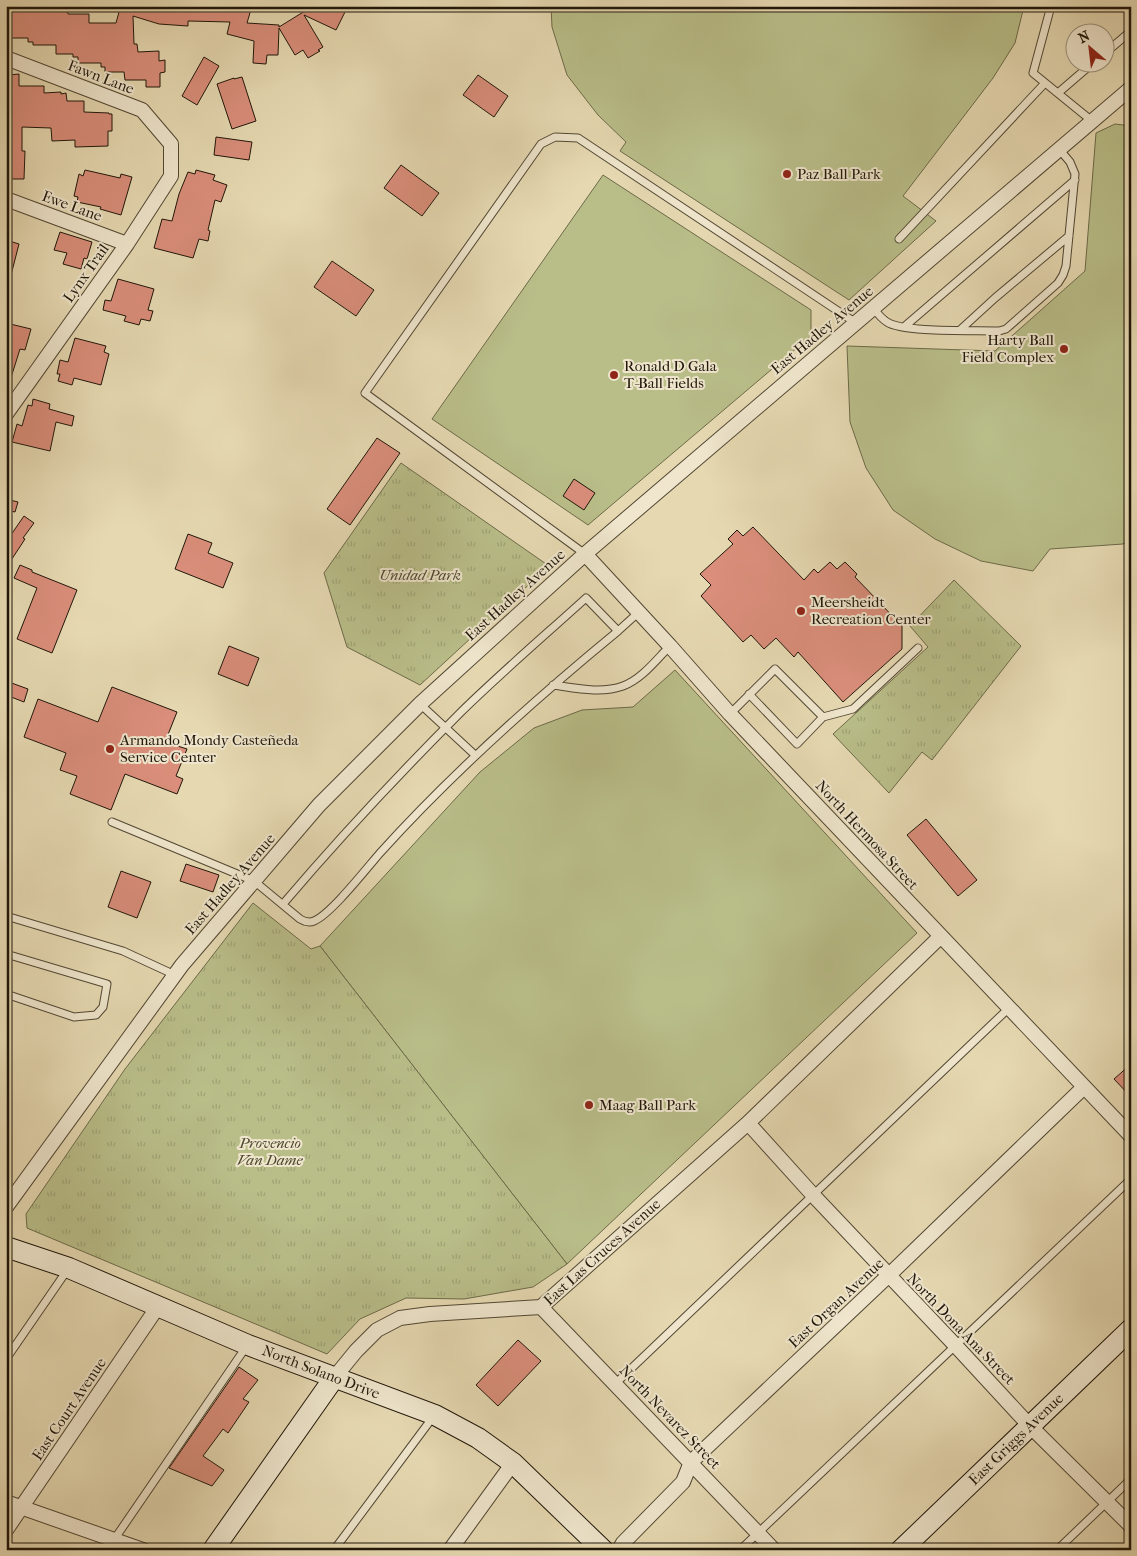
<svg xmlns="http://www.w3.org/2000/svg" width="1137" height="1556" viewBox="0 0 1137 1556" font-family="'IM FELL French Canon',serif">
<style>
.grass{fill:#b9be89;stroke:#6c6a49}
.park{fill:url(#park-tufts);stroke:#6c6a49}
.building{fill:#da8e7b;stroke:#1f1609}
.lines{fill:none;stroke-linecap:round;stroke-linejoin:round}
.lane-casing{stroke:#514733;stroke-width:9}
.street-casing{stroke:#514733;stroke-width:16}
.secondary-casing{stroke:#1f1609;stroke-width:22}
.lane{stroke:#efe6cd;stroke-width:7}
.street{stroke:#efe6cd;stroke-width:14}
.secondary{stroke:#efe6cd;stroke-width:20}
.poi-dot{fill:#8f2418;stroke:#efe6cd;stroke-width:2}
.labels{text-anchor:middle;dominant-baseline:central;stroke-width:4;stroke-linejoin:round;paint-order:stroke}
.street-label{font-size:15px;fill:#1f1609;stroke:#efe6cd}
.poi-label{font-size:15px;fill:#1f1609;stroke:#efe6cd;text-anchor:start}
.park-label{font-size:15px;font-style:italic;fill:#4d482f;stroke:#efe6cd}
</style>
<defs>
<pattern id="park-tufts" width="24" height="20" patternUnits="userSpaceOnUse" patternTransform="scale(1.25)"><rect width="24" height="20" fill="#b9be89"/><path d="M3 7l-1-3M5 7V3M7 7l1-3M15 17l-1-3M17 17v-4M19 17l1-3" fill="none" stroke="#9fa375"/></pattern>
</defs>
<rect width="100%" height="100%" fill="#e6d9b2"/>
<filter id="stains"><feTurbulence type="fractalNoise" baseFrequency=".004" numOctaves="4"/><feColorMatrix values="0 0 0 0 .2 0 0 0 0 .09 0 0 0 0 .02 0 0 0 .5 -.17"/></filter>
<radialGradient id="worn" r=".72"><stop offset=".6" stop-color="#630" stop-opacity="0"/><stop offset="1" stop-color="#630" stop-opacity=".3"/></radialGradient>
<!-- grass -->
<path class="grass" d="M551,6H1024L1015,43L993,78L903,196L936,221L849,300L620,151L626,142L598,115L567,75L552,27Z
M1115,124L1131,126V541L1123,544L1050,549L1033,571L981,561L935,539L893,510L866,468L850,422L847,346L995,351L1085,271L1096,133Z
M603,175L811,310V336L588,525L432,419Z
M675,670L917,933L567,1264L320,946L480,772L534,728L582,710L633,707Z"/>
<!-- park -->
<path class="park" d="M401,463L549,566L420,685L347,647L324,573Z
M954,580L1021,646L932,760L922,752L889,793L833,734L928,647L910,626Z
M253,903L311,949L320,946L567,1264L533,1287L464,1299L406,1298L360,1319L327,1354L27,1228L26,1214L125,1069Z"/>
<!-- building -->
<path class="building" d="M6,6L65,7V12H68V14H89V23H116L119,12L109,9V6H252L247,23L279,25V27L313,6H348L336,30L304,15L323,47L318,50L320,51L308,58L303,50L295,55L279,28L278,55H267L266,64L253,63L254,41L227,34L230,22L188,21V26L159,24L133,16L134,44H137L138,52L159,51V61L165,60V72L160,73V87H146V80H125L124,72H105V67H101V63H78V57H73V54H56V45H33V42H28V38H6Z
M204,57L219,66L197,105L182,96Z
M19,74V86H44V93L61,92V94L66,93L67,101H84V112L109,113V114H112V131H108V146L75,147V140L52,141L51,128L22,127V151H25L24,179H8L6,159H8L9,131V75Z
M478,75L508,96L494,117L463,95Z
M242,77L256,121L232,129L217,84L234,78V79Z
M216,137L252,142L249,160L214,155Z
M401,165L439,193L422,216L384,188Z
M85,170L120,178L121,174L132,177L121,215L100,209L101,207L77,202L78,197L74,196L79,174L83,176Z
M196,170L215,175L213,180L227,185L221,202L215,200L208,230L210,231L208,241L199,239L193,258L154,248L162,219L172,221L179,194L188,172L195,174Z
M60,232L92,242L87,259L84,258L81,269L63,264L67,253L54,250Z
M6,240L19,244L10,279L6,278Z
M332,261L374,290L356,316L314,287Z
M118,279L154,289L148,310L153,311L150,321L141,319L139,325L124,321L126,316L103,310L105,300L111,301Z
M6,323L31,329L25,350L20,349L9,384H6Z
M75,338L106,346L104,352L109,354L101,385L74,378L72,385L58,381L60,374H57L60,360L68,362Z
M33,399L50,404L49,409L74,416L72,426L56,422L50,451L12,442L17,424L22,426L28,405L32,406Z
M377,438L400,453L350,525L327,509Z
M574,479L595,493L584,510L563,496Z
M6,499L18,502L15,512L6,510Z
M24,516L34,523L23,538L25,539L6,568V542Z
M753,527L804,580L814,569L818,573L830,562L837,569L845,562L857,574L855,577L902,626V649L843,702L798,652L794,657L776,638L764,649L751,635L743,642L701,596L711,585L700,574L733,544L728,539L737,530L743,536Z
M188,534L212,543L208,553L233,563L223,588L175,569Z
M20,565L32,570V572L77,590L52,653L17,639L37,588L14,578Z
M229,646L259,658L248,686L218,674Z
M6,681L28,689L24,702L6,695Z
M112,687L177,712L165,742L187,749L176,776L183,779L177,794L125,774L111,810L70,794L77,776L60,770L66,753L24,737L38,699L98,722Z
M926,819L977,880L958,896L907,835Z
M186,864L219,875L213,892L180,881Z
M121,871L151,882L137,918L108,907Z
M1131,1064V1097L1114,1079Z
M518,1340L541,1361L498,1406L476,1385Z
M239,1367L258,1380L243,1399L249,1402L228,1433L223,1429L203,1456L224,1470L212,1486L169,1468Z"/>
<g class="lines">
<defs>
<path id="lane" d="M1051,6L1033,73L1092,121
M1104,54L1131,31
M1058,93L1094,62
M899,239L1045,83
M873,308C877,313 882,319 887,322C903,333 976,330 999,331L1006,329L1058,283L1063,275L1066,266L1075,174L1070,162L1059,149
M904,327L1075,180
M960,330L995,298L1069,236
M585,554L365,393L541,144L555,137L578,138L856,323
M618,631L639,612
M553,685C575,688 601,694 623,686C642,679 656,660 670,646
M420,704L475,755
M730,714L775,669L823,717L797,744L749,694
M823,717L853,709L918,648
M112,822L254,881L300,919C305,922 309,923 314,921C331,914 366,869 380,853C453,772 534,700 618,631L586,598C544,636 502,672 462,711C400,773 340,837 283,904
M6,916L123,951L175,975
M6,954L107,984L103,1007L96,1015L74,1017L6,994
M6,1359L68,1269
M615,1384L1009,1008
M107,1550L246,1347
M334,1550L433,1417
M740,1550L1131,1179
M1057,1550L1131,1479"/>
<path id="street" d="M6,58L142,110L171,144V176L127,244L6,414
M6,199L127,244
M585,554L670,646L730,714L1131,1136
M748,1123L813,1195L956,1346L1029,1425L1131,1526
M6,1207L182,965L319,805L420,704L585,554L1131,88
M541,1307L774,1550
M334,1378L356,1351L377,1330L400,1318L430,1314L541,1307L748,1123L941,936
M6,1502L143,1550
M6,1530L159,1305
M450,1550L513,1463
M619,1550L623,1543L683,1482L691,1462L888,1276L1084,1087"/>
<path id="secondary" d="M6,1247L69,1268L248,1345L435,1415L478,1438L513,1463L603,1550
M213,1550L334,1378
M901,1550L1131,1329"/>
</defs>
<!-- lane casing -->
<use href="#lane" class="lane-casing"/>
<!-- street casing -->
<use href="#street" class="street-casing"/>
<!-- secondary casing -->
<use href="#secondary" class="secondary-casing"/>
<!-- lane -->
<use href="#lane" class="lane"/>
<!-- street -->
<use href="#street" class="street"/>
<!-- secondary -->
<use href="#secondary" class="secondary"/>
</g>
<!-- markers -->
<g class="poi-dot">
<circle cx="787" cy="174" r="5"/>
<circle cx="1064" cy="349" r="5"/>
<circle cx="614" cy="375" r="5"/>
<circle cx="801" cy="611" r="5"/>
<circle cx="110" cy="749" r="5"/>
<circle cx="589" cy="1105" r="5"/>
</g>
<g class="labels">
<!-- street labels -->
<g class="street-label">
<text transform="translate(101 77) rotate(21)">Fawn Lane</text>
<text transform="translate(72 206) rotate(20)">Ewe Lane</text>
<text transform="translate(86 273) rotate(-55)">Lynx Trail</text>
<text transform="translate(822 330) rotate(-40)">East Hadley Avenue</text>
<text transform="translate(515 595) rotate(-42)">East Hadley Avenue</text>
<text transform="translate(867 835) rotate(47)">North Hermosa Street</text>
<text transform="translate(230 884) rotate(-49)">East Hadley Avenue</text>
<text transform="translate(602 1252) rotate(-42)">East Las Cruces Avenue</text>
<text transform="translate(836 1303) rotate(-43)">East Organ Avenue</text>
<text transform="translate(961 1329) rotate(46)">North Dona Ana Street</text>
<text transform="translate(321 1372) rotate(21)">North Solano Drive</text>
<text transform="translate(69 1409) rotate(-56)">East Court Avenue</text>
<text transform="translate(670 1417) rotate(46)">North Nevarez Street</text>
<text transform="translate(1016 1439) rotate(-44)">East Griggs Avenue</text>
</g>
<!-- poi labels -->
<g class="poi-label">
<text x="797" y="174">Paz Ball Park</text>
<text x="1054" y="340" text-anchor="end">Harty Ball<tspan x="1054" dy="17">Field Complex</tspan></text>
<text x="624" y="366">Ronald D Gala<tspan x="624" dy="17">T-Ball Fields</tspan></text>
<text x="811" y="602">Meersheidt<tspan x="811" dy="17">Recreation Center</tspan></text>
<text x="120" y="740">Armando Mondy Casteñeda<tspan x="120" dy="17">Service Center</tspan></text>
<text x="599" y="1105">Maag Ball Park</text>
</g>
<!-- park labels -->
<g class="park-label">
<text x="420" y="575">Unidad Park</text>
<text x="270" y="1143">Provencio<tspan x="270" dy="17">Van Dame</tspan></text>
</g>
</g>
<!-- margin -->
<rect width="1137" height="1556" fill="none" stroke="#e6d9b2" stroke-width="25"/>
<rect x="8" y="8" width="1122" height="1541" fill="none" stroke="#1f1609" stroke-width="2.5"/>
<rect x="12" y="12" width="1112" height="1531" fill="none" stroke="#1f1609"/>
<!-- north arrow -->
<g transform="translate(1090 48) rotate(332)"><circle r="24" fill="#efe6cd" stroke="#9c937f"/>
<path d="M0-4L9 19L0 12L-9 19Z" fill="#8f2418"/>
<text y="-8" font-size="14" font-weight="bold" text-anchor="middle" fill="#1f1609">N</text>
</g>
<rect width="100%" height="100%" filter="url(#stains)"/>
<rect width="100%" height="100%" fill="url(#worn)"/>
</svg>
